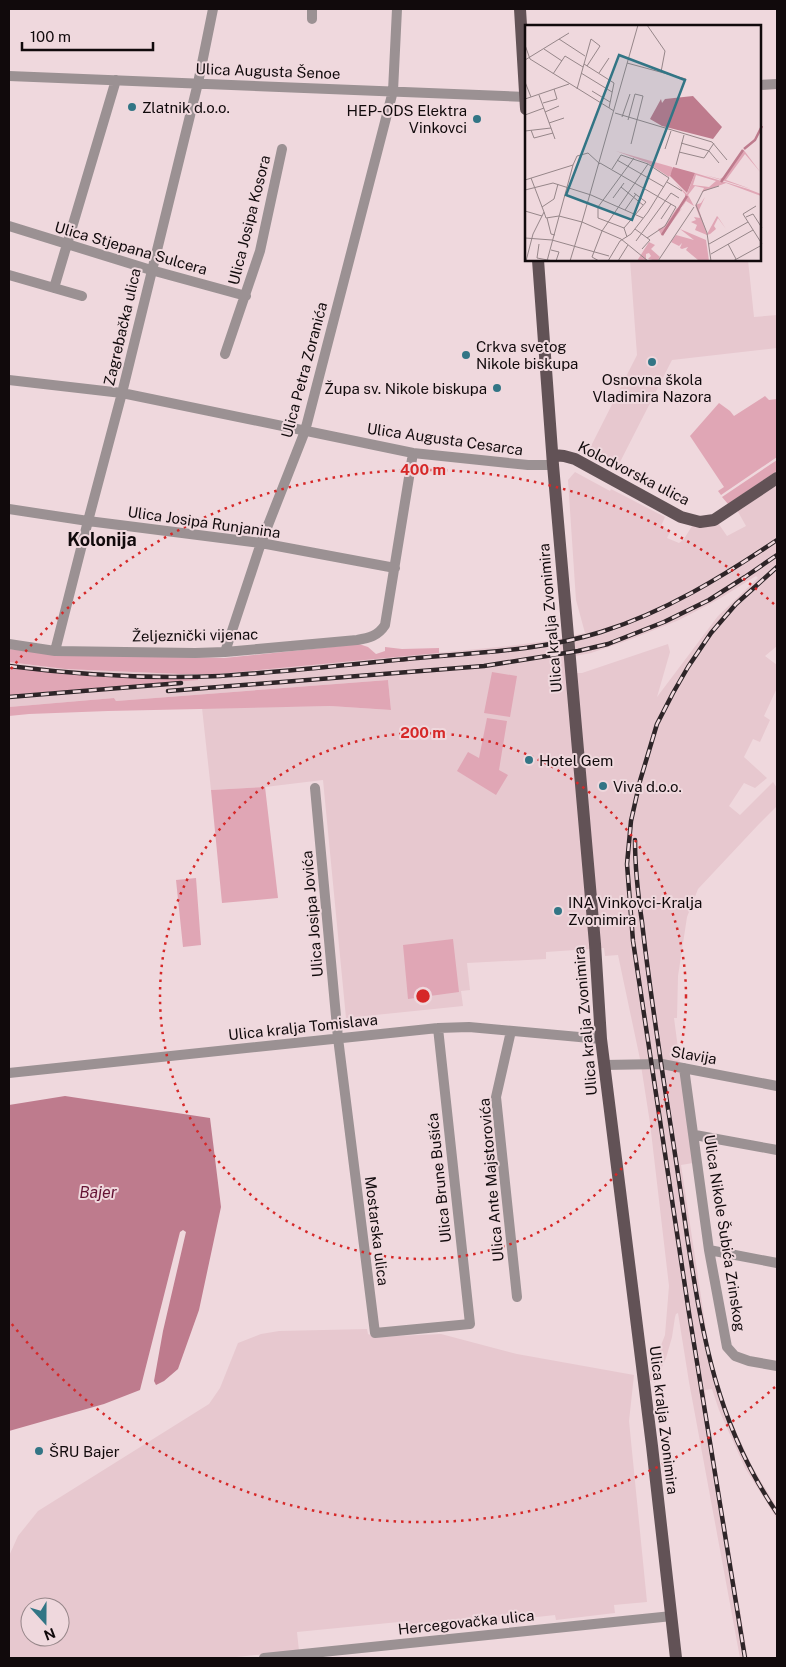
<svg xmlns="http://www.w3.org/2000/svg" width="786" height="1667" viewBox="0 0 786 1667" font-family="'Public Sans',sans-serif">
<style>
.built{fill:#e7c8cf;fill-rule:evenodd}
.green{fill:#e0a6b5}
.water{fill:#be7b8d}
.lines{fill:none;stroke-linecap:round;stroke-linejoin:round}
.minor{stroke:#9b9193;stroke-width:10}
.major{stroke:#625256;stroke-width:12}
.rail-casing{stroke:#2e2528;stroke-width:4.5}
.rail{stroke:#efd8dd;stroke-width:2.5;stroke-dasharray:8;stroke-linecap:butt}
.ring{fill:none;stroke:#d62828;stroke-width:2.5;stroke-dasharray:2.5 5}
.poi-dot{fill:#327585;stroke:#efd8dd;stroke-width:2}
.labels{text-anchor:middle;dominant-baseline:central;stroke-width:4;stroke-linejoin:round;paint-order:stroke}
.street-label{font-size:15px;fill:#110a0c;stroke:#efd8dd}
.poi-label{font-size:15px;fill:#110a0c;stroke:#efd8dd;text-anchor:start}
.water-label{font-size:16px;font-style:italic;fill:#641233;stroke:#efd8dd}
.quarter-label{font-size:18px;font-weight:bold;fill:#110a0c;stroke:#efd8dd}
.inset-river{fill:none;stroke:#be7b8d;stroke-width:2.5}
.inset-road{fill:none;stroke:#968689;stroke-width:1}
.view{fill:#327585;fill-opacity:0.15;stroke:#327585;stroke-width:2.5}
.inset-edge{fill:none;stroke:#110a0c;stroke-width:2.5}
.centre{fill:#d62828;stroke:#efd8dd;stroke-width:2.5}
.ring-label{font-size:15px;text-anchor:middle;font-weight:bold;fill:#d62828;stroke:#efd8dd;stroke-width:4;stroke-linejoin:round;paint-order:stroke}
</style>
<rect width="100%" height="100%" fill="#efd8dd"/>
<!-- built -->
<path class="built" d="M630,260H748L754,317L777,315V348L672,360L619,464L589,450L637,355Z
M575,472L610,491L611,489L665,517L661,526L670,532L667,538L679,543L684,539L692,526L715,525L718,523L727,536L746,526L737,510L777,483V646L765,656L777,665V688L764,716L770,720L760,742L753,739L744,757L767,778L755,788L744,783L729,806L740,815L773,782L777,788V806L759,824L698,889L687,917L678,976L677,1018H674L693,1163L681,1165L709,1349L719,1386L731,1421L752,1466L777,1508V1519L745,1468L719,1410L712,1389L705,1390L707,1411L748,1658H740L689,1382L678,1313L676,1314L675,1317L672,1337L666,1358L655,1383L648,1379L665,1335L669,1286L650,1123L640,1059L618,955L605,956L604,948L546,952V959L467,963L470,990L461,991L463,1006L346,1018L323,780L265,787L211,790L202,708L330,706L391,710L388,680L116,701L114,698L9,707V695L198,679L100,677L64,674L9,668V662L65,669L180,674H218L509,646L554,640L585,633L576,600L568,480ZM756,576L758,578L718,616L657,697L670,652L668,644L582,673H577L575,656L591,653L629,640L679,620L719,599Z
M367,1329L368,1334L375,1337L441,1334L517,1354L634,1375L629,1421L647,1602L614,1605L615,1613L556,1620L555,1615L410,1631L409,1621L297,1632L299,1651L226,1658H9V1556L18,1536L38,1511L209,1404L220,1388L238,1343L261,1334L279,1331ZM30,1607H60V1637H30Z"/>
<!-- green -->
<path class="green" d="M765,396L769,400L777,399V457L721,495L718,491L724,487L690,436L719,403L730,411L734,416Z
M777,460V471L731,502L728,504L722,497Z
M359,644L368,647L376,654L385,651V647L402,649L439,648V653L218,674H180L65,669L9,662V649L55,653L224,658Z
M9,668L100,677L198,678V680L9,695Z
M492,672L517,676L510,717L484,713Z
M388,680L391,710L330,706L108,711L29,714L9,716V707L114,698L116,701Z
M487,718L507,721L499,770L508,775L496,795L457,771L468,752L479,758Z
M265,787L278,898L222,903L211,790Z
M196,878L201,945L183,947L176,880Z
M453,939L459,992L408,999L403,945Z"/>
<!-- water -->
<path class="water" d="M65,1096L210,1118L221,1207L199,1310L178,1369L164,1381L156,1385L154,1381L163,1331L186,1232L183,1230L180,1232L140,1390L104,1404L9,1431V1105Z"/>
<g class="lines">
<!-- minor -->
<path class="minor" d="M312,19V9
M9,76L526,97
M760,85L777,84
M9,226L151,270L246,296
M9,275L82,296
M54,288L116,80
M225,354L260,251L282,149
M9,380L122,393L413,453L528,465H553
M9,509L88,521L261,543L395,568
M9,644L55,651L195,653L225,652L357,640C369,638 378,636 385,625L413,453
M55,651L88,521L122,393L198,83L213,9
M225,652L261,543L305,431L393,91L397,9
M315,788L338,1038L375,1333L470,1324L438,1028
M511,1031L496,1097L517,1297
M604,1065L662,1064L777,1086
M684,1068L709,1250L727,1347L735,1356L749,1361L777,1366
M9,1073L438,1028L469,1027L601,1039
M695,1135L777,1150
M709,1250L777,1263
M264,1658L672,1616"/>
<!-- major -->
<path class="major" d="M520,9L526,109
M538,260L553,465L595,944L601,1039L652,1446L676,1658
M553,455L564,456L575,459L681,517L700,522L714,520L777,478"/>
<defs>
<path id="rail" d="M9,666C79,675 149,679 220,676C283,672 345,665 407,659C470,653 541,651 601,632C665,612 722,577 777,540
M168,691L484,666L578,651L608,644L664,622L709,600L745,577L777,555
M9,697L181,683
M635,840C635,867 638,895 642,922C648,976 656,1029 664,1083C672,1134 680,1185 687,1236C703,1339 717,1425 777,1513
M745,1658L689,1313L633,941L627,864L631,821L640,781L657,724L673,693L688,667L711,633L736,604L777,567"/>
</defs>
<!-- rail casing -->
<use href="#rail" class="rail-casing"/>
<!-- rail -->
<use href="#rail" class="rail"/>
</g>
<!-- distance rings -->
<g class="ring">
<circle cx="423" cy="996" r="263"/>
<path d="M775 1387A526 526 0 0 1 11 1323M11 669A526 526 0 0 1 775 605"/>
</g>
<!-- markers -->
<g class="poi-dot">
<circle cx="132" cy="107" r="5"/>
<circle cx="477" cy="119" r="5"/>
<circle cx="466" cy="355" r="5"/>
<circle cx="652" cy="362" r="5"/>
<circle cx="497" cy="388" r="5"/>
<circle cx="529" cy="760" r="5"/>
<circle cx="603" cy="786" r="5"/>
<circle cx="558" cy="911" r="5"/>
<circle cx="39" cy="1451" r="5"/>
</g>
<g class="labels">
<!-- street labels -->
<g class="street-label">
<text transform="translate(268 71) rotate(2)">Ulica Augusta Šenoe</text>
<text transform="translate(249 220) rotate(-76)">Ulica Josipa Kosora</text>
<text transform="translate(131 248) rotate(16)">Ulica Stjepana Sulcera</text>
<text transform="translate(122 327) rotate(-77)">Zagrebačka ulica</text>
<text transform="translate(304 370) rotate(-75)">Ulica Petra Zoranića</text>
<text transform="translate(445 439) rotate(8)">Ulica Augusta Cesarca</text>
<text transform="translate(634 473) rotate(27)">Kolodvorska ulica</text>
<text transform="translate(204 522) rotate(8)">Ulica Josipa Runjanina</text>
<text transform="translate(550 618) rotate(-95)">Ulica kralja Zvonimira</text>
<text transform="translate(195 635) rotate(-1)">Željeznički vijenac</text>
<text transform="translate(312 914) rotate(-95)">Ulica Josipa Jovića</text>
<text transform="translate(585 1021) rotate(-95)">Ulica kralja Zvonimira</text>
<text transform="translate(303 1027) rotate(-6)">Ulica kralja Tomislava</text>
<text transform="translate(694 1055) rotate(10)">Slavija</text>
<text transform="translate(439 1178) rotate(-96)">Ulica Brune Bušića</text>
<text transform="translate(491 1180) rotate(-95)">Ulica Ante Majstorovića</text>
<text transform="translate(377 1231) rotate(83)">Mostarska ulica</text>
<text transform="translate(725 1233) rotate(81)">Ulica Nikole Šubića Zrinskog</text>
<text transform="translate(664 1420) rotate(83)">Ulica kralja Zvonimira</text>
<text transform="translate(466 1622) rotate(-6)">Hercegovačka ulica</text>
</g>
<!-- poi labels -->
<g class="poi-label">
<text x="142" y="107">Zlatnik d.o.o.</text>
<text x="467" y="110" text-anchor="end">HEP-ODS Elektra<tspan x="467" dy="17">Vinkovci</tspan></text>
<text x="476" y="346">Crkva svetog<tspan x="476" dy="17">Nikole biskupa</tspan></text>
<text x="652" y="379" text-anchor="middle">Osnovna škola<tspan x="652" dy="17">Vladimira Nazora</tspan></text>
<text x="487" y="388" text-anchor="end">Župa sv. Nikole biskupa</text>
<text x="539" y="760">Hotel Gem</text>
<text x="613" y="786">Viva d.o.o.</text>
<text x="568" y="902">INA Vinkovci-Kralja<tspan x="568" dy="17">Zvonimira</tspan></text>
<text x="49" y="1451">ŠRU Bajer</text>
</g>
<!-- water labels -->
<g class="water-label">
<text x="98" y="1192">Bajer</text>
</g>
<!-- quarter labels -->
<g class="quarter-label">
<text x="102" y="539">Kolonija</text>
</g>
</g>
<!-- overview -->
<g transform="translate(525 25)">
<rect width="236" height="236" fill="#efd8dd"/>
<path d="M218,124L236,148L220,129L201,155L226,164L180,150L195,154L202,150ZM91,126L147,142L148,145L144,152L123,138ZM170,148L223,164L236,169V171L201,158L177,167L179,163L170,161L163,170L169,181L161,176L155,186L137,211L133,204L139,202L152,183L156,185L160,176V169L150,158L162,169ZM171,150L191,156L184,162L168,160ZM180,172L174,185L182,209L192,191L193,192L201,204L193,193L189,201L191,204L185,209L182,210L170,205L172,200L166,197L171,195L169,192L175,193L170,180L176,178ZM155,204L181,215L184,236L173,235L161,225L163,222L157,224L155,223L157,218L154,221L146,217L151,210L169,215ZM124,217L130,220L126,224L135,232L132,236L123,234L126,231L124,228L121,229V236H112Z" fill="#e0a6b5" fill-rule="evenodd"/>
<path d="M148,142L170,148L162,168L145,151Z" fill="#ca8597"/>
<path d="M168,71L197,102L188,114L137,101L125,94L136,74L137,78L140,74Z" fill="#be7b8d"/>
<path class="inset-river" d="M219,124L230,115L237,101M196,157L218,125M137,210L162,171"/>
<path class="inset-road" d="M113,0L57,197L96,214L123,236M122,0L140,26L136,47M34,14L60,31M0,20L5,34L89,86M19,24L37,36M0,35L44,8M102,38L161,54M59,39L89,58L84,83M56,48L87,67M74,48L84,33M28,49L40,31L58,42M0,57L6,72M52,64L66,14L75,21L62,41M67,66L85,77M14,70L30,114M0,74L44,59M18,78L32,74L29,64M20,87L34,81M90,88L187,117L202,135M0,90L19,83M97,92L105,69M103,95L110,69L118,71L106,119M24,98L39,93M6,105L9,113L28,108M0,106L26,103M156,118L184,126L194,138M140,124L146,106M154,127L179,133L189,118M92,135L139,162M75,138L151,182L140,201L122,213M151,140L159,110M0,155L48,140L52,131L63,128L75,139M142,157L157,166M96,162L118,180M0,165L28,158L66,170L118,193M88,173L99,158M231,181L218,189L237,219M17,182L29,174L33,159M100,185L111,169M0,186L17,191M19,187L21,193L34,191L57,197L45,236M221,192L228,189L237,203M22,193L26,209L30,210M136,194L146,179M99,203L73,193V182L109,133M110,204L125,215L117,224M102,212L99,203L121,177L109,168M0,213L27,215L84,231M111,216L146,168L154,173M14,219L12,233L28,236M184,219L223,197M203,219L211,234M26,225L34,227L31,236M186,229L228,205M1,236L8,209L19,187L6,153M22,236L48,140M74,236L67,232L77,206L123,139M83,236L95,216L106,209L123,187L144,153L123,139L96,130L87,144M93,236L103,220M133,236L169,182M186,236L182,208L171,180L178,166L194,161M208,236L237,220"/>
<path class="view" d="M94,30L160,55L107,195L41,170Z"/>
<rect width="236" height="236" class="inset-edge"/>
</g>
<circle cx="423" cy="996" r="8" class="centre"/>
<g class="ring-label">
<text x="423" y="475">400 m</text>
<text x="423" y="738">200 m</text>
</g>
<!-- border -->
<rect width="786" height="1667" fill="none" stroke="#110a0c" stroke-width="20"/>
<!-- north arrow -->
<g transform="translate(45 1622) rotate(159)"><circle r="24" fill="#efd8dd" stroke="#968689"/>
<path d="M0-4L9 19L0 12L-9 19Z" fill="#327585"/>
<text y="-8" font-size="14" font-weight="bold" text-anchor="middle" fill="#110a0c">N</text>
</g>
<!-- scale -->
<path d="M22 42v8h131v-8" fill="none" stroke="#110a0c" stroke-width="2.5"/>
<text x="30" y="42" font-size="15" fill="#110a0c" stroke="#efd8dd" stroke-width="4" paint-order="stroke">100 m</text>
</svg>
